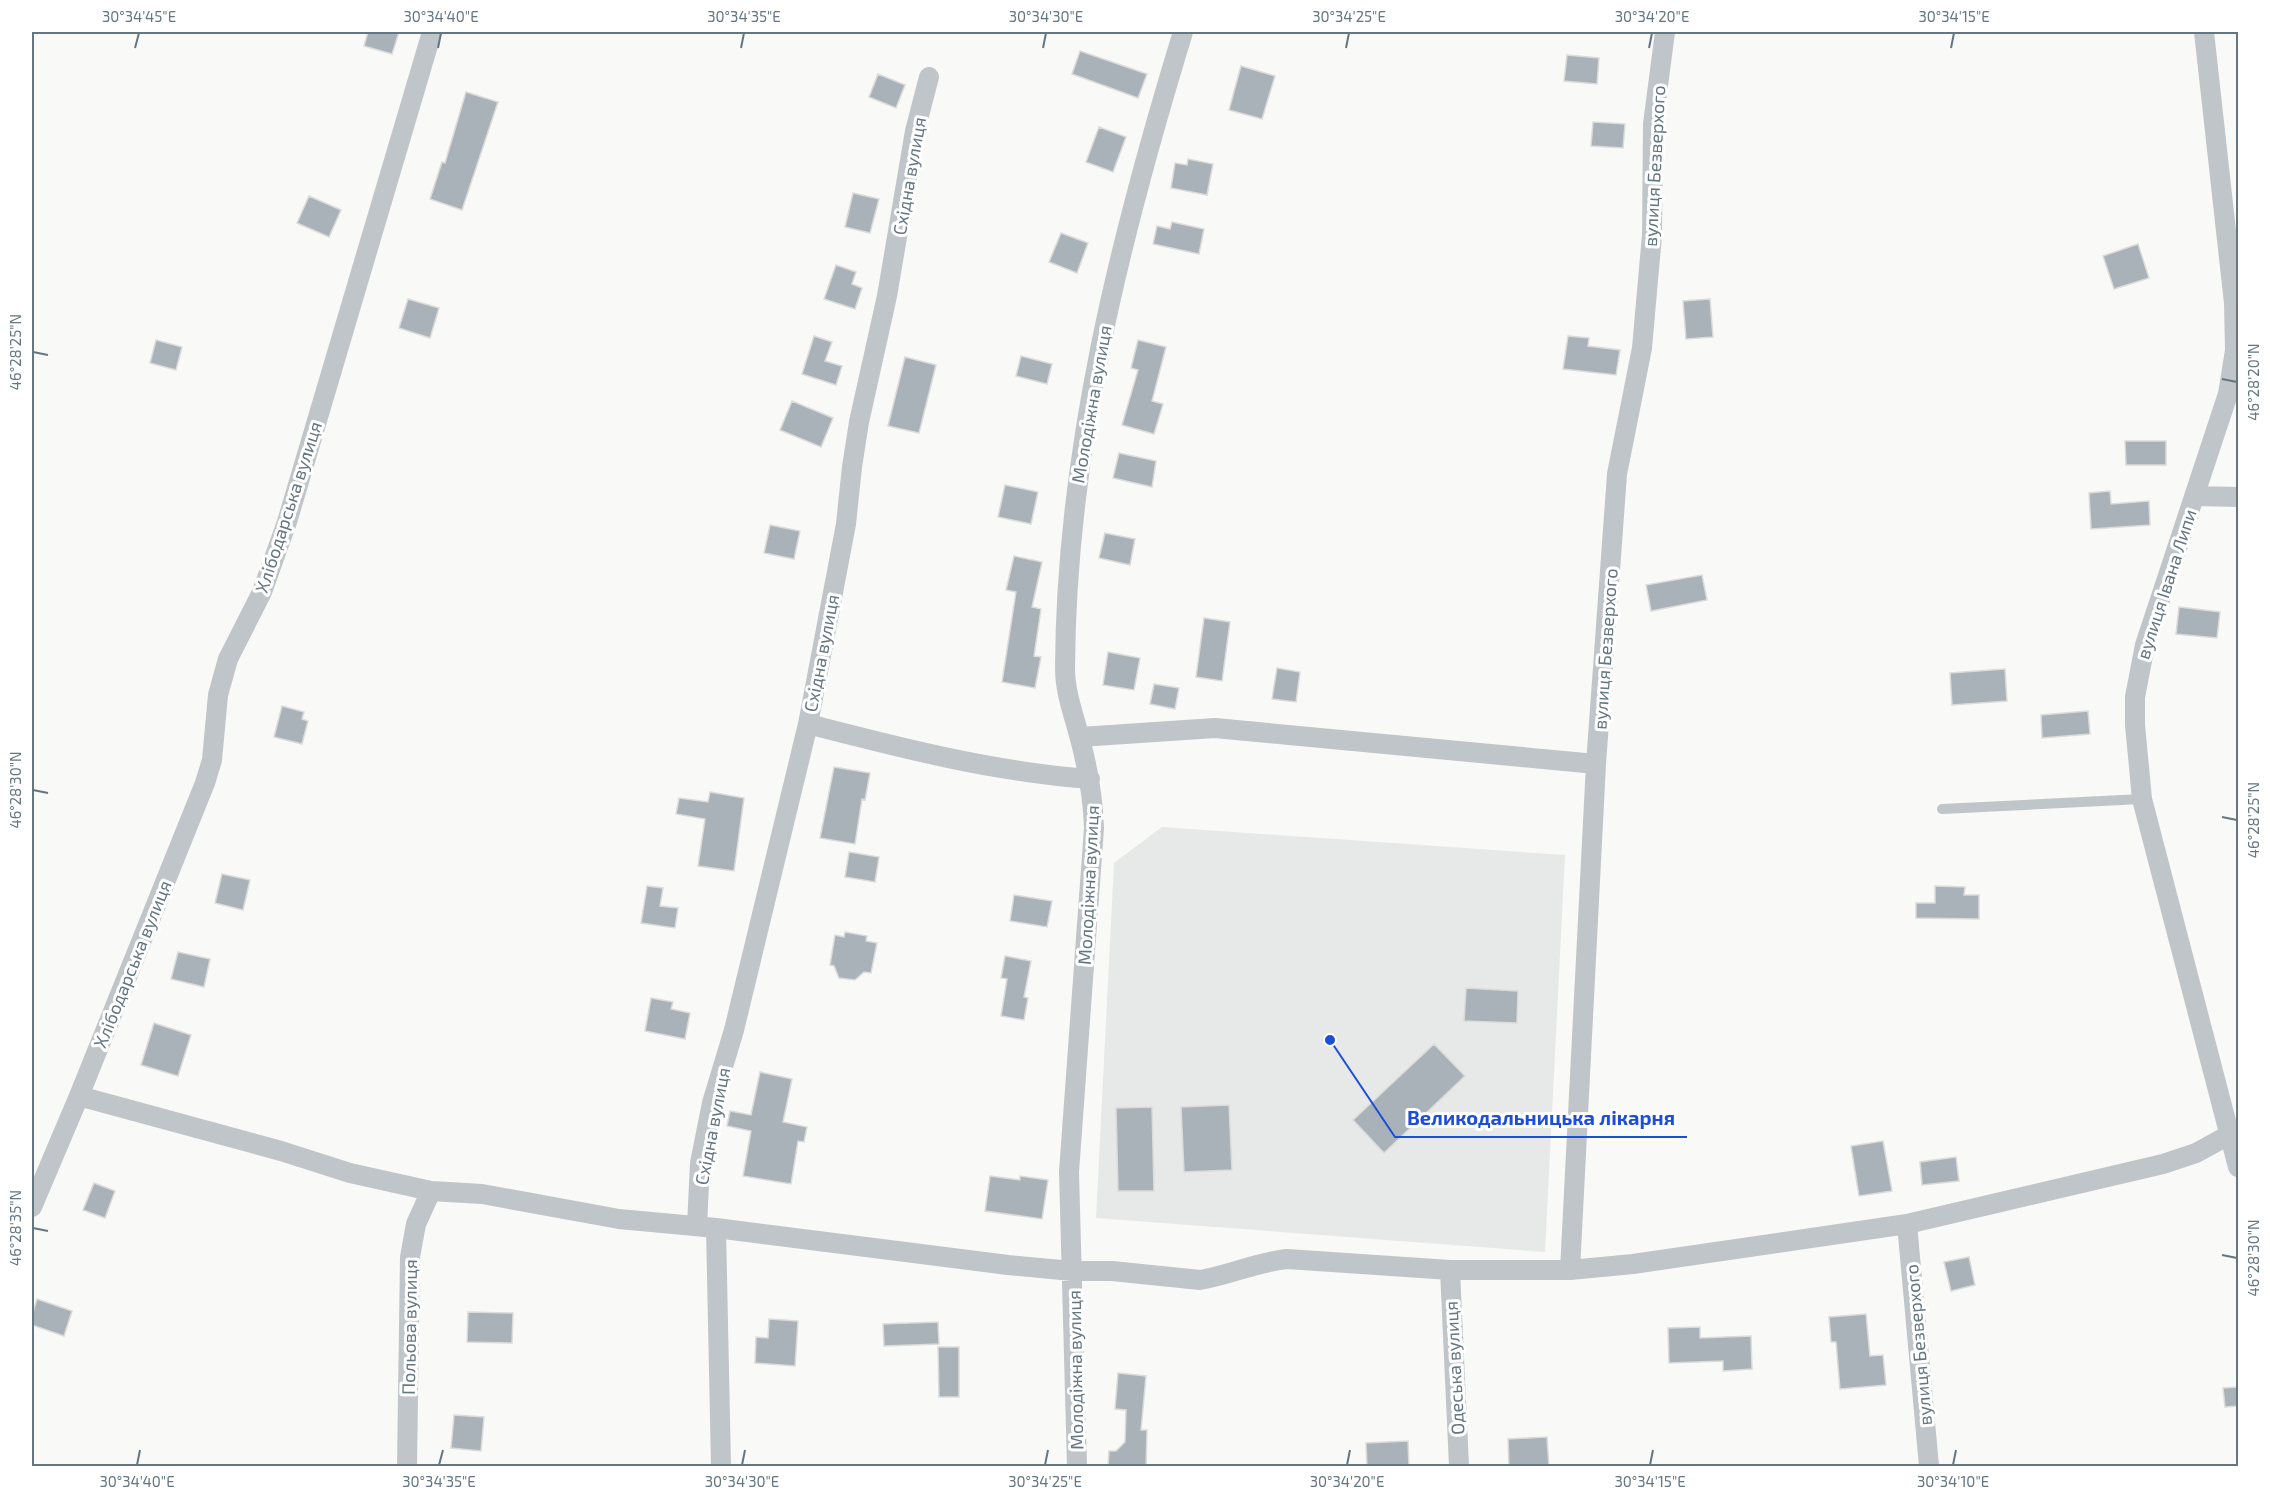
<svg xmlns="http://www.w3.org/2000/svg" width="2270" height="1498" viewBox="0 0 2270 1498" font-family="'Exo 2',sans-serif">
<style>
.built{fill:#e7e8e8}
.building{fill:#a9b2b8;stroke:#dbdbd9;stroke-width:1.5}
.lines{fill:none;stroke-linecap:round;stroke-linejoin:round}
.lane{stroke:#c0c5c9;stroke-width:10}
.street{stroke:#c0c5c9;stroke-width:20}
.ticks{fill:none;stroke:#647681;stroke-width:2}
.labels{text-anchor:middle;dominant-baseline:central;stroke-width:6;stroke-linejoin:round;paint-order:stroke}
.street-label{font-size:18px;fill:#647681;stroke:#fff}
.leader{fill:none;stroke:#1d4ed8;stroke-width:2}
.callout-dot{fill:#1d4ed8;stroke:#fff;stroke-width:2}
.callout-label{font-size:20px;text-anchor:middle;font-weight:bold;fill:#1d4ed8;stroke:#fff;stroke-width:6;stroke-linejoin:round;paint-order:stroke}
.neatline{fill:none;stroke:#647681;stroke-width:2}
.ticks-label{font-size:15px;text-anchor:middle;fill:#647681}
</style>
<rect width="100%" height="100%" fill="#f9f9f7"/>
<!-- built -->
<path class="built" d="M1162,827L1565,855L1545,1252L1096,1218L1114,863Z"/>
<!-- building -->
<path class="building" d="M368,32H399L392,54L364,46Z
M1080,51L1147,74L1138,98L1072,74Z
M1567,55L1599,58L1597,84L1564,81Z
M1241,66L1275,76L1262,119L1229,110Z
M878,74L905,85L896,108L869,97Z
M466,92L498,102L462,210L430,199L442,162L445,163Z
M1593,122L1625,124L1623,148L1591,146Z
M1099,127L1126,137L1113,172L1086,162Z
M1188,159L1213,164L1207,195L1171,188L1175,163L1187,165Z
M853,193L879,199L870,233L845,227Z
M309,196L341,210L329,237L297,223Z
M1172,222L1204,229L1199,254L1153,244L1157,226L1170,229Z
M1061,233L1088,243L1077,273L1049,262Z
M2138,244L2149,278L2114,289L2103,256Z
M836,265L856,272L852,284L862,288L855,309L824,299Z
M408,299L439,308L430,338L399,328Z
M1710,299L1713,337L1686,339L1683,301Z
M814,336L832,342L825,361L842,366L836,385L802,374Z
M1568,336L1589,338L1588,346L1620,350L1616,375L1563,369Z
M156,340L182,347L176,370L150,363Z
M1138,340L1166,347L1152,401L1163,404L1154,434L1122,425L1138,370L1131,368Z
M1021,356L1052,364L1047,384L1016,376Z
M905,357L936,365L919,433L888,426Z
M792,401L833,418L821,447L780,430Z
M2125,441H2166V465H2126Z
M1119,453L1156,461L1152,487L1113,478Z
M1005,485L1038,492L1031,524L998,517Z
M2110,491L2111,504L2149,501L2150,525L2091,529L2089,493Z
M770,525L800,531L794,559L764,553Z
M1105,533L1135,539L1130,565L1099,558Z
M1014,556L1042,562L1032,607L1041,609L1034,656L1041,657L1035,688L1002,682L1016,592L1006,590Z
M1702,575L1707,600L1651,611L1646,585Z
M2179,607L2220,612L2217,638L2176,634Z
M1204,618L1230,622L1222,681L1196,677Z
M1108,652L1140,658L1134,690L1103,685Z
M1277,668L1300,672L1296,702L1272,699Z
M2005,669L2007,701L1952,705L1950,673Z
M1154,684L1179,688L1175,709L1150,704Z
M282,706L304,712L302,719L308,721L302,744L274,737Z
M2088,711L2090,734L2042,738L2041,715Z
M834,767L870,773L865,800L862,799L855,844L820,838Z
M710,792L744,798L734,871L698,866L705,819L676,814L679,798L708,802Z
M849,852L879,857L875,882L845,877Z
M222,874L250,880L243,910L215,903Z
M647,886L663,888L660,906L678,908L675,928L641,923Z
M1935,886L1965,887L1964,895H1979V919L1916,918V903H1935Z
M1014,895L1052,901L1047,927L1010,921Z
M845,932L867,936L866,941L877,943L871,973L864,972L855,980L839,978L834,966L830,965L835,935L844,937Z
M178,952L210,959L204,987L171,979Z
M1005,956L1031,961L1024,997L1028,998L1024,1020L1001,1016L1007,979L1001,978Z
M1466,988L1518,991L1517,1023L1464,1021Z
M651,998L673,1002L671,1009L690,1013L685,1039L645,1031Z
M154,1023L191,1035L178,1076L141,1065Z
M1434,1044L1465,1076L1384,1153L1353,1120Z
M760,1072L792,1079L783,1122L807,1127L804,1142L798,1141L791,1184L743,1176L751,1131L727,1126L730,1111L751,1115Z
M1229,1105L1232,1170L1184,1172L1181,1107Z
M1152,1107L1154,1191H1118L1116,1108Z
M1883,1141L1892,1191L1859,1196L1851,1146Z
M1956,1157L1959,1181L1922,1185L1920,1162Z
M990,1176L1020,1180V1176L1048,1180L1042,1219L985,1211Z
M94,1183L115,1191L105,1218L83,1210Z
M1969,1257L1975,1285L1951,1291L1944,1262Z
M37,1299L72,1311L64,1336L32,1325V1315Z
M468,1312L513,1313L512,1343L467,1342Z
M1866,1314L1870,1356L1883,1355L1886,1385L1840,1389L1836,1342H1831L1829,1317Z
M769,1319L798,1321L795,1366L755,1363L756,1337L768,1338Z
M938,1322L939,1344L884,1346L883,1324Z
M1700,1327V1338L1751,1336L1752,1369L1723,1371V1361L1669,1363L1668,1328Z
M938,1347H959V1397H939Z
M1118,1373L1146,1376L1141,1430H1147L1146,1467H1108L1109,1451H1116L1125,1442L1126,1410L1115,1409Z
M2238,1387V1406L2225,1407L2223,1388Z
M454,1415L484,1417L481,1451L451,1448Z
M1547,1437L1549,1467H1509L1508,1439Z
M1408,1441L1409,1467H1367L1366,1443Z"/>
<g class="lines">
<!-- lane -->
<path class="lane" d="M1942,809L2142,799"/>
<!-- street -->
<path class="street" d="M2204,32L2234,303L2235,350L2228,394L2145,645L2135,697V725L2142,799L2238,1167
M2195,496L2238,497
M808,724C901,748 994,772 1090,779
M1080,737L1215,728L1596,764
M79,1096L281,1151L350,1173L431,1191L482,1194L619,1219L716,1228L1008,1265L1072,1271H1112L1200,1280C1230,1275 1257,1262 1287,1259L1450,1270H1570L1633,1264L1907,1224L2163,1164L2196,1153L2238,1130
M32,1207L79,1096L205,783L212,760L218,695L228,659L262,592L287,522L432,32
M1907,1224L1929,1466
M697,1226L700,1163L712,1103L734,1030L808,724L846,524L852,467L859,422L887,296L915,131L929,77
M716,1228L721,1466
M1450,1270L1459,1466
M1570,1270L1596,764L1617,474L1642,348L1652,235L1653,124L1665,32
M407,1466L410,1257L416,1224L431,1191
M1077,1466L1069,1172L1094,828C1093,797 1088,769 1080,739C1074,715 1065,693 1065,668C1066,451 1120,238 1183,32"/>
</g>
<!-- ticks -->
<path class="ticks" d="M135,48L139,33M438,48L441,33M741,48L744,33M1043,48L1046,33M1346,48L1349,33M1649,48L1652,33M1951,48L1954,33M33,352L48,355M2222,379L2237,382M33,790L48,793M2222,817L2237,820M33,1228L48,1231M2222,1255L2237,1258M137,1465L140,1450M439,1465L443,1450M742,1465L745,1450M1045,1465L1048,1450M1347,1465L1350,1450M1650,1465L1653,1450M1953,1465L1956,1450"/>
<g class="labels">
<!-- street labels -->
<g class="street-label">
<text transform="translate(1654 166) rotate(-87)">вулиця Безверхого</text>
<text transform="translate(909 176) rotate(-80)">Східна вулиця</text>
<text transform="translate(1091 404) rotate(-80)">Молодіжна вулиця</text>
<text transform="translate(288 507) rotate(-72)">Хлібодарська вулиця</text>
<text transform="translate(2166 584) rotate(-72)">вулиця Івана Липи</text>
<text transform="translate(1605 649) rotate(-86)">вулиця Безверхого</text>
<text transform="translate(821 653) rotate(-79)">Східна вулиця</text>
<text transform="translate(1088 885) rotate(-87)">Молодіжна вулиця</text>
<text transform="translate(132 964) rotate(-68)">Хлібодарська вулиця</text>
<text transform="translate(712 1126) rotate(-79)">Східна вулиця</text>
<text transform="translate(409 1327) rotate(-89)">Польова вулиця</text>
<text transform="translate(1918 1345) rotate(-95)">вулиця Безверхого</text>
<text transform="translate(1454 1368) rotate(-93)">Одеська вулиця</text>
<text transform="translate(1075 1370) rotate(-91)">Молодіжна вулиця</text>
</g>
</g>
<!-- callouts -->
<path class="leader" d="M1330 1040L1395 1137H1687"/>
<circle class="callout-dot" cx="1330" cy="1040" r="6"/>
<g class="callout-label">
<text x="1541" y="1125">Великодальницька лікарня</text>
</g>
<!-- border -->
<rect width="2270" height="1498" fill="none" stroke="#ffffff" stroke-width="66"/>
<rect x="33" y="33" width="2204" height="1432" class="neatline"/>
<g class="ticks-label">
<text x="139" y="22">30°34'45"E</text>
<text x="441" y="22">30°34'40"E</text>
<text x="744" y="22">30°34'35"E</text>
<text x="1046" y="22">30°34'30"E</text>
<text x="1349" y="22">30°34'25"E</text>
<text x="1652" y="22">30°34'20"E</text>
<text x="1954" y="22">30°34'15"E</text>
<text transform="translate(16 352) rotate(-90)" y="5">46°28'25"N</text>
<text transform="translate(2254 382) rotate(-90)" y="5">46°28'20"N</text>
<text transform="translate(16 790) rotate(-90)" y="5">46°28'30"N</text>
<text transform="translate(2254 820) rotate(-90)" y="5">46°28'25"N</text>
<text transform="translate(16 1228) rotate(-90)" y="5">46°28'35"N</text>
<text transform="translate(2254 1258) rotate(-90)" y="5">46°28'30"N</text>
<text x="137" y="1487">30°34'40"E</text>
<text x="439" y="1487">30°34'35"E</text>
<text x="742" y="1487">30°34'30"E</text>
<text x="1045" y="1487">30°34'25"E</text>
<text x="1347" y="1487">30°34'20"E</text>
<text x="1650" y="1487">30°34'15"E</text>
<text x="1953" y="1487">30°34'10"E</text>
</g>
</svg>
